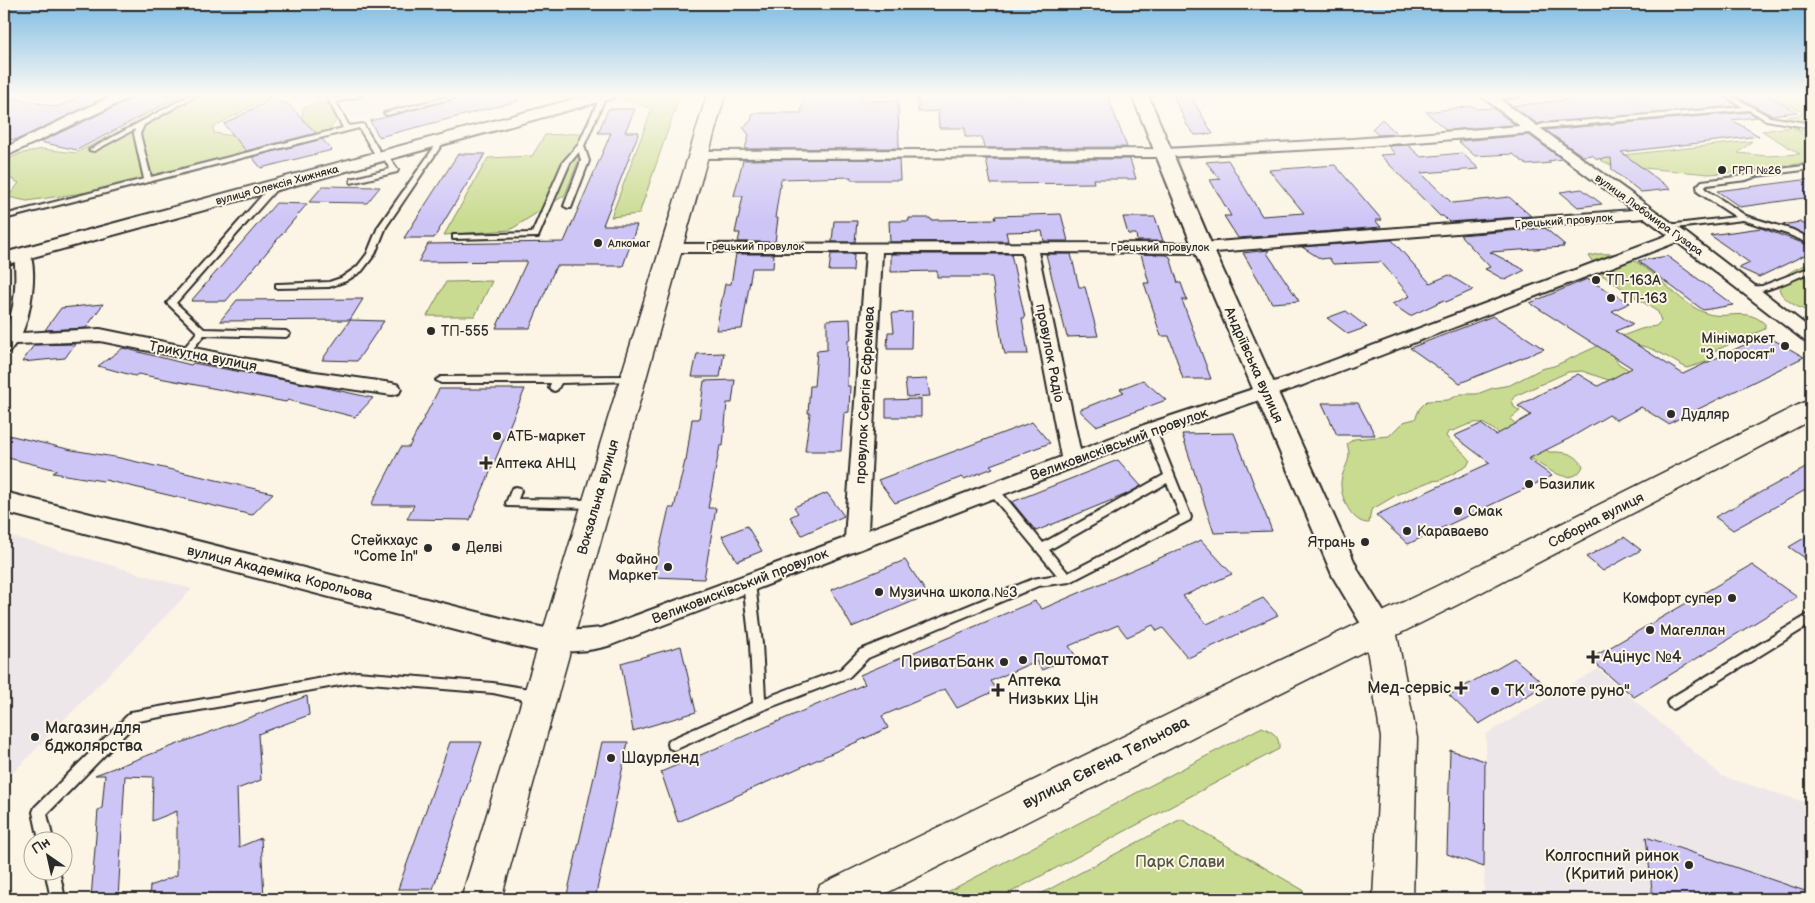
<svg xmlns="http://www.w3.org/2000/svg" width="1815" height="903" viewBox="0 0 1815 903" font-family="'Balsamiq Sans',sans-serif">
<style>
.built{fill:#eee7ea}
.green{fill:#c9db90;stroke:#7a835e}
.building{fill:#cec5f7;stroke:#2b2b2b}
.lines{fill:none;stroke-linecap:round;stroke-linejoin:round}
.service-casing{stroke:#2b2b2b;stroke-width:4}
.minor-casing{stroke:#2b2b2b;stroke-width:4}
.tertiary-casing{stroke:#2b2b2b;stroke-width:4}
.secondary-casing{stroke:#2b2b2b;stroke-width:3}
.primary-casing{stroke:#2b2b2b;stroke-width:3}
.service{fill:#fcf5e5;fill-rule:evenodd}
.minor{fill:#fcf5e5;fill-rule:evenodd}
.tertiary{fill:#fcf5e5;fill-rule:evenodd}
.secondary{fill:#fcf5e5;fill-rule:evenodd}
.primary{fill:#fcf5e5;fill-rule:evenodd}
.poi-dot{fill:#2b2b2b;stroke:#fcf5e5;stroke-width:2}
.labels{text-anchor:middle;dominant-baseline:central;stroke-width:4;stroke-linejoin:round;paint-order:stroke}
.far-poi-label{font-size:11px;fill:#2b2b2b;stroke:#fcf5e5;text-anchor:start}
.far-street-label{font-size:11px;fill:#2b2b2b;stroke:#fcf5e5}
.poi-label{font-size:14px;fill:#2b2b2b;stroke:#fcf5e5;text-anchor:start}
.street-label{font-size:14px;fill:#2b2b2b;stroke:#fcf5e5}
.near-poi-label{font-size:16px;fill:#2b2b2b;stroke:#fcf5e5;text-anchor:start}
.near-street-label{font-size:16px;fill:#2b2b2b;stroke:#fcf5e5}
.near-park-label{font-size:16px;fill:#525744;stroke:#fcf5e5}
</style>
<rect width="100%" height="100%" fill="#fcf5e5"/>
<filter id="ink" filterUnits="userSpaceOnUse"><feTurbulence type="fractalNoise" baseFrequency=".02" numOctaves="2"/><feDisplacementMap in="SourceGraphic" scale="10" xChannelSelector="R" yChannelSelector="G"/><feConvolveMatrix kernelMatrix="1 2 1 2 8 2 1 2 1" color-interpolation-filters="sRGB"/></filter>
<g filter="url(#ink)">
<!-- built -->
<path class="built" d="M377,95H540L379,137L369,121L383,117L381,112L352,119L344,103Z
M4,534L192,589L4,782Z
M1598,669L1722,776L1811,804V899H1484L1486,734Z"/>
<!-- green -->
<path class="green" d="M189,95H273L213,127L214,133L239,137L302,118L303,108L314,104L326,103L331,108L336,121L329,130L89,192L27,201L8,197L19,183L4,175V161L19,154L42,149L76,153Z
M624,95H680L639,214L611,217L652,109L618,96Z
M1769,95H1811V134L1793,128L1811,139V162L1751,171L1709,174L1611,165L1600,160L1605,157L1752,141L1738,153L1767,156L1800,154L1762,131L1791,127L1776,119L1803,114L1801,111Z
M589,133L565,195L510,230L444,235L488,158L532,156L545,135Z
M1599,254C1605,254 1612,253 1618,255C1652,262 1672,299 1703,312C1725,322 1745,305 1765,324V329L1714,351L1710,355L1719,368L1706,362L1687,368C1666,358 1633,329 1614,357L1619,364L1631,371L1614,382L1582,371L1568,372L1515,396L1512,400L1514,407L1520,411L1510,419L1549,452C1564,452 1575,452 1583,466C1568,504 1502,428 1481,423C1469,421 1460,430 1448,432L1446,436C1452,445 1463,450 1470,460L1467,466L1441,480L1431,481L1398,494L1371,510L1369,523C1352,524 1340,497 1341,482C1343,466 1353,461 1347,444L1354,439L1389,436L1403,422L1415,419L1420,408L1427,401L1448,400L1461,394H1477L1493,388L1510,385L1541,369L1554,366L1609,341L1641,329L1656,326L1661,321L1658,312L1599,273L1589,256Z
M1811,263V311C1803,310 1797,307 1790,302C1763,283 1792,269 1811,263Z
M492,281L475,316H427L446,282Z
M1262,727C1273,732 1280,736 1279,749L998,899H934Z
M1181,819L1303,890L1302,899H1031Z"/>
<!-- building -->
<path class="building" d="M84,95H110L21,138L13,140L4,138V96L57,107Z
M132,95H182L77,150L40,142L130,100Z
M471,95H517L518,101L379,137L370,121Z
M805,95H861L860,101H898L899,148L745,149L749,135L743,127L751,121L753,113H801Z
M918,95H1107L1127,147L984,148L982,137H965V128H939L938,111L918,112Z
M1173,95H1190L1213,134L1195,135L1187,125Z
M1615,95H1721L1737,106L1538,124L1512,106Z
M1734,95H1766L1797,112L1771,115Z
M270,100L288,104L316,133L246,151L224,124Z
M1473,106L1477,109L1493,108L1515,125L1446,130L1426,112Z
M608,109H635L625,132H639L603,225H637L623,266H556L530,328H496L527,261L418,262L428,244L564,242L611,133H598Z
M1749,112L1757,117L1732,120L1759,136L1621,152L1671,189L1641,192L1612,170L1611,158L1597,159L1592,155L1583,156L1545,130Z
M1382,119L1397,134L1378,135L1372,129Z
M1529,135L1562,159L1548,161L1551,163L1527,165L1513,154L1475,156L1458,141Z
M322,139L332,150L261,168L252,157Z
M1408,145L1421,157L1462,153L1479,169L1421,173L1452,203L1509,197L1531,216L1449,222L1443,216H1440L1380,155L1395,154L1388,146Z
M458,154H485L434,238H404Z
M899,159L900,180H851V177L781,179L775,218H778L775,242H738L740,233H735L743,196H734L743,160Z
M986,159H1130L1136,179H1093L1094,183L991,184Z
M1228,160L1262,216L1304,213L1269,170L1335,165L1382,220H1375L1381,227L1283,235L1281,233L1279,235L1238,238L1224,216H1231L1210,180L1220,179L1206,162Z
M1811,179V197L1740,207L1717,191Z
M323,186L380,187L367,203L309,202Z
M1582,189L1602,204L1578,207L1560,192Z
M276,203L307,204L226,301H191Z
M1061,214L1068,241H1044L1042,231L1006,232L1008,241L890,242L889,221H909V218H930L931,220L996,219L995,216Z
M1123,217H1155L1163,241H1137L1136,234H1128Z
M834,221H857L855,242H832Z
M1800,222L1811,228V237L1782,225Z
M1545,228L1565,245H1562L1564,247L1490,252L1525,270L1505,280L1485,269L1490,267L1460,235Z
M1761,228L1811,246V252L1759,277L1739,268L1750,263L1710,235Z
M1392,240L1430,283L1449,275L1473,290L1446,302L1444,300L1410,316L1392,304L1410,296L1381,262L1333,264L1329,258L1321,259L1302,247Z
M1269,250L1267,253L1299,301L1272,303L1243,253Z
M736,254H774L773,268H752L742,329L716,330L725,284H731Z
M831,254H854L853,271H829Z
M891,254H1011L1025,318H1022L1028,354H1005L1004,350H1003L992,277H937V271L891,272Z
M1046,254H1071L1079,287H1085L1098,336L1067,337Z
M1141,254L1167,255L1170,257L1178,283H1181L1187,300H1182L1211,379H1183L1169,336H1161L1154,315H1155L1144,283H1149Z
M1667,256L1709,287L1733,305L1703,310L1638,261Z
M1587,279L1630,303L1612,311L1633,324L1615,331L1683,374L1765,335L1804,357L1668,424L1641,407L1617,420L1609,415L1570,438L1528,459L1552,476L1408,544L1376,515L1490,463L1454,436L1481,424L1496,435L1531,415L1518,406L1578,374L1598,386L1632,368L1530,303Z
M363,299L350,320L220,321L237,300Z
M103,304L86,328L45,330L61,308Z
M1346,311L1367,327L1348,334L1327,318Z
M912,312L911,349H887L888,332H894L892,313Z
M1493,316L1544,349L1460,383L1410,348Z
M850,319L851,340H848L847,386H850L849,412L844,413L841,451H805L810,413H808L810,386H814L817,351L827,350V320Z
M350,320L384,321L357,361L322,360Z
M75,344L65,358L22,362L34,345Z
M123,348L191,365L193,363L327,388L373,398L355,417L288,400L286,402L138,374L135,376L98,366Z
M724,353L720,377H692L697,354Z
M927,379L930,396L907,397L905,380Z
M735,380L732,403H727L723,446H720L708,508H716L704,579L653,577L669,508H674L685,461H686L692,419H699L704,381Z
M1143,380L1166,400L1096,426L1079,410L1124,392L1120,389Z
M439,389H525L470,520L407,519L414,505H371L401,447H409Z
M921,399V417H886V400Z
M1322,403H1358L1375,435H1337Z
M1032,422L1050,443L990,465L993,468L964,479L962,477L895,503L878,480Z
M1234,433L1265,513L1272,531L1214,533L1182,434Z
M4,434L72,450L120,458L273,493L252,515L105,480L103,481L53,473L57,470L4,457Z
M1118,460L1141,486L1127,494L1036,531L1012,502Z
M1811,465V487L1733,530L1715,517Z
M827,493L844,516L802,535L790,517L798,513L794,507Z
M747,526L762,551L737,561L722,536Z
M1811,534V562L1789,547Z
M1624,537L1641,550L1603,571L1586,557Z
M1201,540L1232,574L1183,596L1207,624L1263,598L1278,615L1188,658L1163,628L1157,631L1153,625L1127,637L1118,625L1069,646L1075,655L1042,670L1036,661L991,681L997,690L957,708L945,689L882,716L888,728L678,822L661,772L865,684L860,675L1035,601L1042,609Z
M905,560L928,595L852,627L831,590Z
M1752,565L1797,597L1634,697L1590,659Z
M681,646L696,712L633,731L621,663Z
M1514,658L1545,685L1479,724L1449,695Z
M307,696L309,715L258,734L261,780L237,789L239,847L261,838L264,899H149L150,886L177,875V811L152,821L153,777L125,776L118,899H91L98,810L102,808L105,775H95Z
M450,742H482L433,889H398Z
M602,742H628L595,899H566Z
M1450,750L1485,761L1484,867L1447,854Z
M1646,837L1811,893V899H1653Z"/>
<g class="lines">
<defs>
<path id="service" d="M190,95H197L144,125L140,134L151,177L343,128L326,95H332L334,99L351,95H362L361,96L336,102L349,126L363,124L383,157L377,158L359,128L4,219V215L144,179L134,134L135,129L94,151L89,150Z
M455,95H465L387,115L384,113Z
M601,95L606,96L584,146L589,161L571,208H568L564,206L581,161L579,152L570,163L538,237L453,239V235H456L532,233L563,162L578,145Z
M1502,95H1520L1517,97L1491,100L1488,98Z
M1723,95H1730L1770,117L1811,124V128L1766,120L1749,110L1543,128L1532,131L1529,129L1543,124L1743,107Z
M440,139L445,140L386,227L375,254L362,271L346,281L329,287L276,288V284H279L329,282L341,278L357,267L367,254L378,227Z
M383,154H387L398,170L397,172L351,183V179L390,169L382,155Z
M1811,165V169L1757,176L1746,180L1707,185L1705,187V189L1746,216L1793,230L1811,239V244L1787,234L1743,220L1667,229L1663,227L1667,225L1736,217L1698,192L1697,186L1702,181L1744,176L1755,172Z
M273,183L280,185L176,303L204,329L286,331L290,334L286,337L204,335L188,355H182L180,353L182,351L197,332L167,303Z
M1811,267V272C1797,277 1756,299 1744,290L1748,287L1762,286Z
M632,376L637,379L635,381L561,383L557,390L554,391L549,388L551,383H441L436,380L441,377Z
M1151,427L1156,430L1191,517L1190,520L1070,582L1038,586L868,658L849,677L763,710L679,748L674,750L669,748L668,744L669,740L753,703L750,644L743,583L745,580L749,578L753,580L755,583L762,644L765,698L841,669L860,650L1033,579L1057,575L990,494L989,491L990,488H998L1043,543L1164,475L1146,430ZM1167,483L1180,515L1068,573L1049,550Z
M516,487L520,488L521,491L518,499L594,500L598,501L599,504L598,507L594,508L507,506L506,503L512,488Z
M1811,613V624L1677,707L1673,709L1669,707L1667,703L1669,699Z
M357,672L493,683L535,690L539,692L541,696L539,700L535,702L493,693L357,682L138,721L47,814L53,840H39L33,812L35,807L131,712Z
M45,870H59L65,899H51Z"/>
<path id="minor" d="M114,95H130L129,98L4,157V148Z
M1480,95H1494L1686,233L1811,329V342L1805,341L1677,242L1303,385L1158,435L611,645C596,650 564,654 549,649L545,642L549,635L557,632L602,628L845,538L866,252H670L664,250L662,247L664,244L1203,243L1633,210L1530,133L1353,147L1165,157L698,158L693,157L691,154L693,151L1165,149L1353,139L1520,126ZM1645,218L1668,235L1289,377L1144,425L1080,450L1038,252L1203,253ZM882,252H1022L1061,457L868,530Z
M22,249L28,251C39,267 30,316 22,333L100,329L308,371L392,383L399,385L401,389L399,393L392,395L308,383L100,341L15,344L10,351L4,353C4,333 9,324 13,306C16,289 16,271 14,254L16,251Z"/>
<path id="tertiary" d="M589,95H615L613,98L4,265V253Z
M1132,95H1148L1213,248L1359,572L1395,630L1390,639L1380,642L1370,639L1333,577L1193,248Z
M4,492L513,621L568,633L572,642L568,651L557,655L513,645L4,512Z"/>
<path id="secondary" d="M707,95H725L501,899H461Z
M1380,616L1391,620L1396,630L1417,738L1413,899H1373L1381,738L1364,630L1369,620Z"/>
<path id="primary" d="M1811,400V420L1457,605L1236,715L875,899H814L820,885L1212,693L1435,587L1802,403Z"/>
</defs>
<!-- service casing -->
<use href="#service" class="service-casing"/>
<!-- minor casing -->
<use href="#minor" class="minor-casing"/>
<!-- tertiary casing -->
<use href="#tertiary" class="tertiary-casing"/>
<!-- secondary casing -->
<use href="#secondary" class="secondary-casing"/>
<!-- primary casing -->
<use href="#primary" class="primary-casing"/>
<!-- service -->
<use href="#service" class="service"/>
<!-- minor -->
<use href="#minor" class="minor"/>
<!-- tertiary -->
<use href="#tertiary" class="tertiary"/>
<!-- secondary -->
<use href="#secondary" class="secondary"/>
<!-- primary -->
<use href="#primary" class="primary"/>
</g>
</g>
<!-- sky -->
<linearGradient id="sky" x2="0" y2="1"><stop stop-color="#7ebce4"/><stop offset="0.43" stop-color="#fefaf3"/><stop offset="1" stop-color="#fefaf3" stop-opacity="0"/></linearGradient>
<rect width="1815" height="221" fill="url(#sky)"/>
<!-- markers -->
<g class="poi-dot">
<circle cx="1722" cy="170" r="5"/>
<circle cx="598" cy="243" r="5"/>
<circle cx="1596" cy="280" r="5"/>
<circle cx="1611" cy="298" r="5"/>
<circle cx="431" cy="331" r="5"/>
<circle cx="1785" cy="346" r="5"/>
<circle cx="1671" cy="414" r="5"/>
<circle cx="497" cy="436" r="5"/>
<path d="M483.5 455.5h5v5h5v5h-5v5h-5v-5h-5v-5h5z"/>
<circle cx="1529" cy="484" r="5"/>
<circle cx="1458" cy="511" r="5"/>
<circle cx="1407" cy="531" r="5"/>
<circle cx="1365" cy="542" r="5"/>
<circle cx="456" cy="547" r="5"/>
<circle cx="428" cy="548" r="5"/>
<circle cx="668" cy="567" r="5"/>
<circle cx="879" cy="592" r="5"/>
<circle cx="1732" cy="598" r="5"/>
<circle cx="1650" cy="630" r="5"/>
<path d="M1590.5 649.5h5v5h5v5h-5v5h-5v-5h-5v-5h5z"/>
<circle cx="1023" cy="660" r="5"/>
<circle cx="1004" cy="662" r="5"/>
<path d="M1458.5 680.5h5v5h5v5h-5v5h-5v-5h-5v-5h5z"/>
<path d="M995.5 682.5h5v5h5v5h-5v5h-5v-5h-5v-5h5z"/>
<circle cx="1495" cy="691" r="5"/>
<circle cx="35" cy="737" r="5"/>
<circle cx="611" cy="758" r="5"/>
<circle cx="1689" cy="865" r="5"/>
</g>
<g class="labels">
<!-- far-poi labels -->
<g class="far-poi-label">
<text x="1732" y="170">ГРП №26</text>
<text x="608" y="243">Алкомаг</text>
</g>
<!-- far-street labels -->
<g class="far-street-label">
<text transform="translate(277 185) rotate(-15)">вулиця Олексія Хижняка</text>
<text transform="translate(1649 215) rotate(36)">вулиця Любомира Гузара</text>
<text transform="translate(1564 221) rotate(-4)">Грецький провулок</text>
<text x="755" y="246">Грецький провулок</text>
<text x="1160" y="247">Грецький провулок</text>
</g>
<!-- poi labels -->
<g class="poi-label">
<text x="1606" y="280">ТП-163А</text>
<text x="1621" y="298">ТП-163</text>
<text x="441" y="331">ТП-555</text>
<text x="1775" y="338" text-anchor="end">Мінімаркет<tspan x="1775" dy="16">"3 поросят"</tspan></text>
<text x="1681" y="414">Дудляр</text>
<text x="507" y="436">АТБ-маркет</text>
<text x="496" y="463">Аптека АНЦ</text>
<text x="1539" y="484">Базилик</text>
<text x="1468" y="511">Смак</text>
<text x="1417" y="531">Караваево</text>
<text x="418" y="540" text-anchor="end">Стейкхаус<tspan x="418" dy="16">"Come In"</tspan></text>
<text x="1355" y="542" text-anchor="end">Ятрань</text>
<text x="466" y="547">Делві</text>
<text x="658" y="559" text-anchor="end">Файно<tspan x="658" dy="16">Маркет</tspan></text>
<text x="889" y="592">Музична школа №3</text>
<text x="1722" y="598" text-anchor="end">Комфорт супер</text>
<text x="1660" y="630">Магеллан</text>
</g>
<!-- street labels -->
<g class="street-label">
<text transform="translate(1050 353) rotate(79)">провулок Радіо</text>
<text transform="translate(203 356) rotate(11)">Трикутна вулиця</text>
<text transform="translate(1254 365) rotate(66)">Андріївська вулиця</text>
<text transform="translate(865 395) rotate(-87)">провулок Сергія Єфремова</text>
<text transform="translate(1119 444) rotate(-20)">Великовисківський провулок</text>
<text transform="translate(598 497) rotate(-74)">Вокзальна вулиця</text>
<text transform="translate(1596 520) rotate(-27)">Соборна вулиця</text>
<text transform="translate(280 573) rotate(14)">вулиця Академіка Корольова</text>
<text transform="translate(740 586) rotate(-21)">Великовисківський провулок</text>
</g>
<!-- near-poi labels -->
<g class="near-poi-label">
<text x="1603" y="657">Ацінус №4</text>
<text x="1033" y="660">Поштомат</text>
<text x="994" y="662" text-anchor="end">ПриватБанк</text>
<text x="1008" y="681">Аптека<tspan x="1008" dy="18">Низьких Цін</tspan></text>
<text x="1451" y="688" text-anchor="end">Мед-сервіс</text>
<text x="1505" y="691">ТК "Золоте руно"</text>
<text x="45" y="728">Магазин для<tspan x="45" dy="18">бджолярства</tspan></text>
<text x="621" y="758">Шаурленд</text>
<text x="1679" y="856" text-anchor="end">Колгоспний ринок<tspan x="1679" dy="18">(Критий ринок)</tspan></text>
</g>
<!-- near-street labels -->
<g class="near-street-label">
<text transform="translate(1106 763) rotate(-27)">вулиця Євгена Тельнова</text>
</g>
<!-- near-park labels -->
<g class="near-park-label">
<text x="1180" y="862">Парк Слави</text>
</g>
</g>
<!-- margin -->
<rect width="1815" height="903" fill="none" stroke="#fcf5e5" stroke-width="20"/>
<rect x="10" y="10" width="1795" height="883" fill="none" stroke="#2b2b2b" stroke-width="2" filter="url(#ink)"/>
<!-- north arrow -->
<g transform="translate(48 856) rotate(326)"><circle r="24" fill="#fcf5e5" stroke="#a8a49b"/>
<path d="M0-4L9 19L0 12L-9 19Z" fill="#2b2b2b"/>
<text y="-8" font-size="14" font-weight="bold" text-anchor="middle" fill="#2b2b2b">Пн</text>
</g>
</svg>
